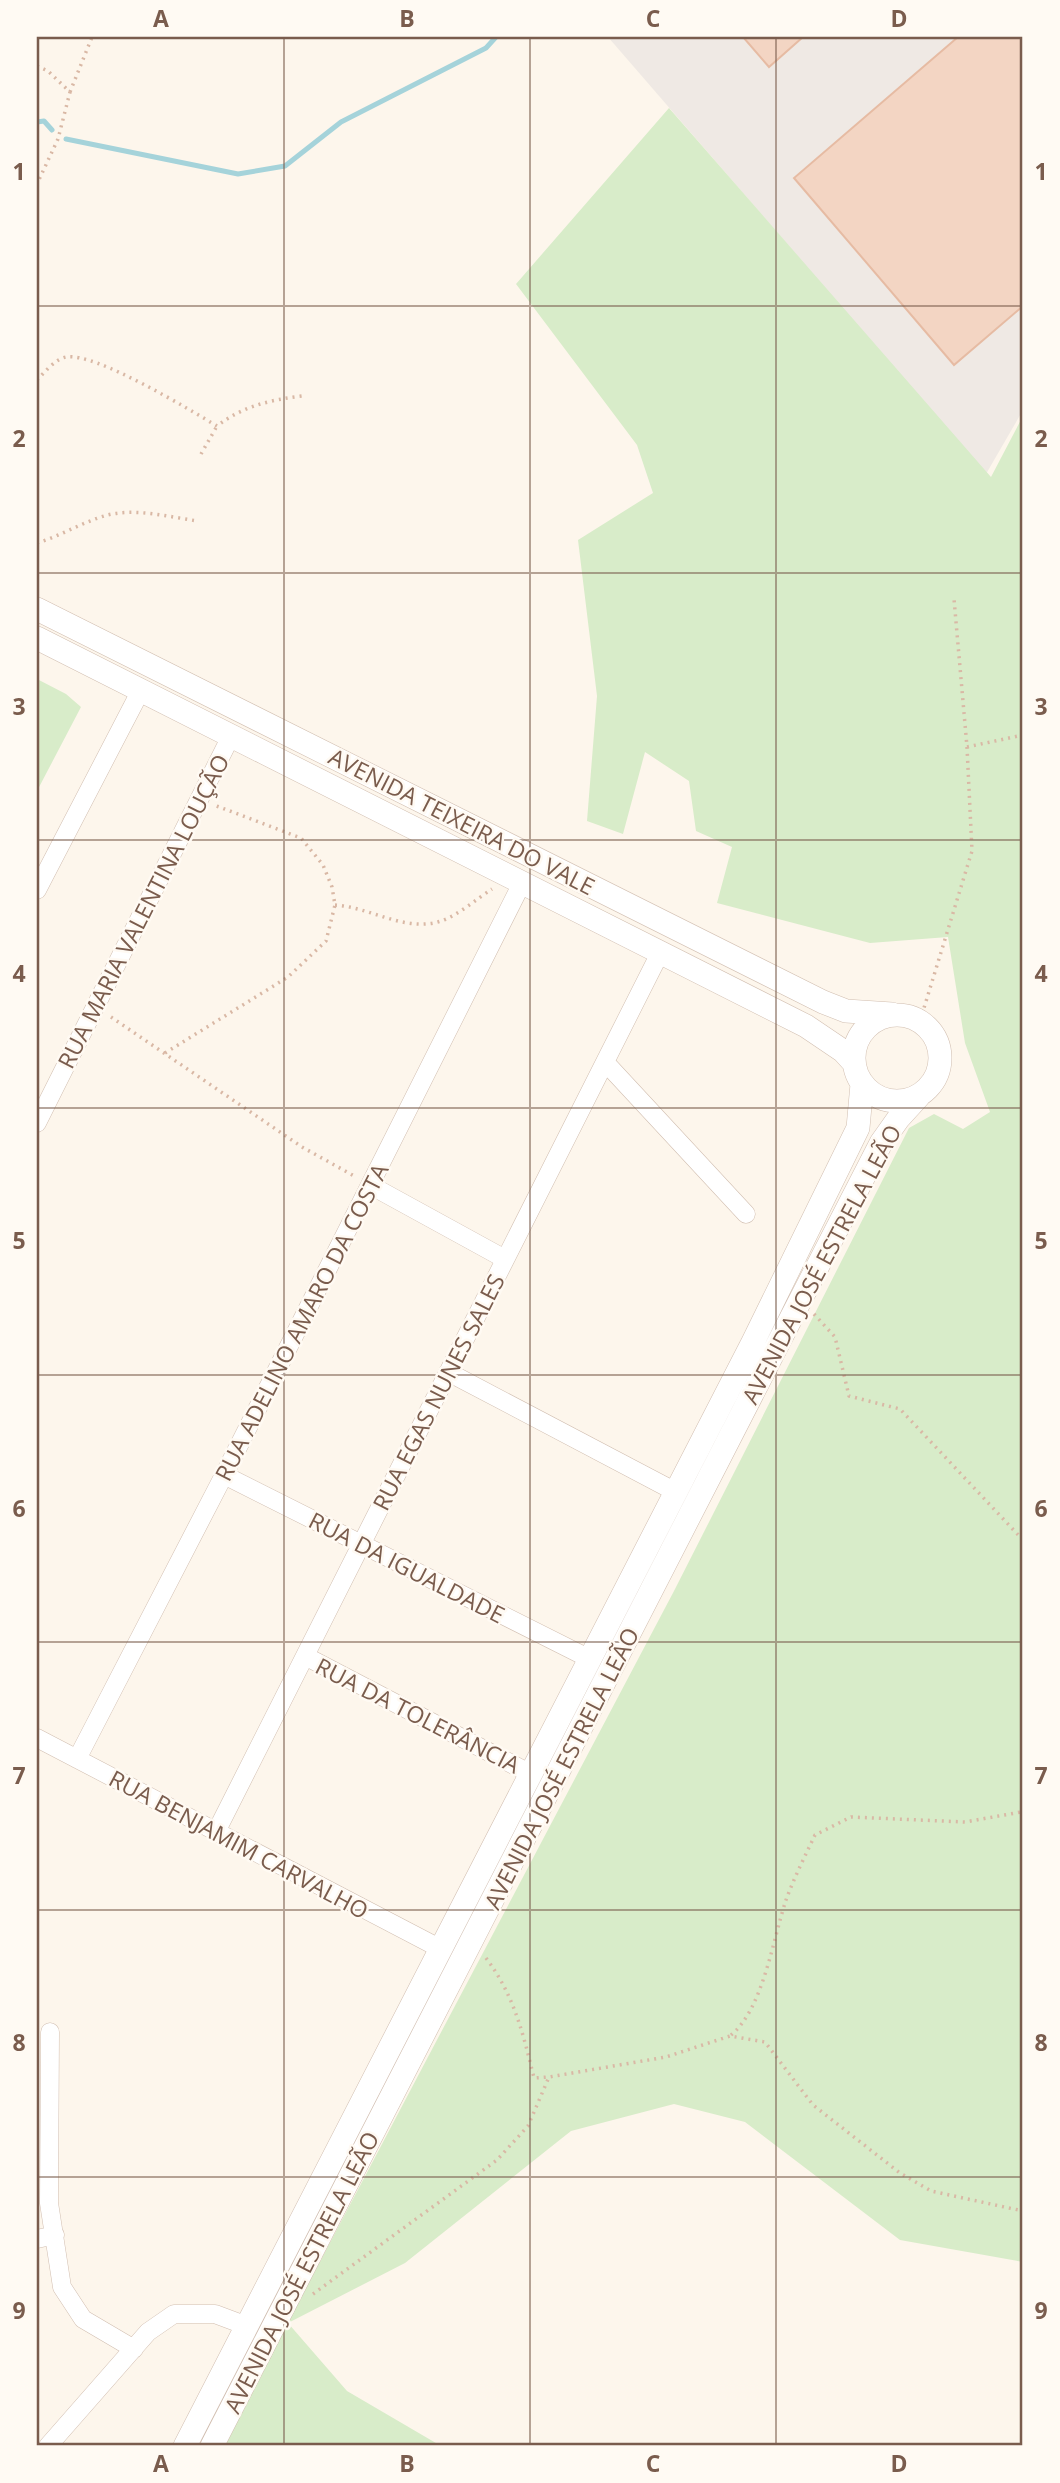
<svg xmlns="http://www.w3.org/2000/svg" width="1060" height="2483" viewBox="0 0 1060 2483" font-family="'Open Sans',sans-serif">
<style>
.industrial{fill:#efe9e4}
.green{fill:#d8ecc9}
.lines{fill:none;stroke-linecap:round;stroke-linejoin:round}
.stream{stroke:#a5d3da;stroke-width:5}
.building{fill:#f3d5c3;stroke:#e6bba3;stroke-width:2}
.minor-casing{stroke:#d1beb0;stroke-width:19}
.tertiary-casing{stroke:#d1beb0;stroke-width:24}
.path{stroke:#d9b8a5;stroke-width:3.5;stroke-dasharray:2 5;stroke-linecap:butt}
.minor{stroke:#fff;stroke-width:18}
.tertiary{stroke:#fff;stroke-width:23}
.grid{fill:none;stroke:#7a5c4d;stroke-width:2;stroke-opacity:0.55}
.labels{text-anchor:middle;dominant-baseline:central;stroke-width:5;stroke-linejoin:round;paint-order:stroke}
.street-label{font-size:23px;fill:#7a5c4d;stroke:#fffaf3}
.neatline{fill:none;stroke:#7a5c4d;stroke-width:2.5}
.grid-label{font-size:23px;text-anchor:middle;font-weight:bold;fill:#7a5c4d}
</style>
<rect width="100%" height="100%" fill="#fdf6ec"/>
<!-- industrial -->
<path class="industrial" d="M608,37H1023V410L986,474Z"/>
<!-- green -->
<path class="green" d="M669,108L991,477L1023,416V2262L900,2240L745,2122L674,2104L571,2131L405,2263L288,2323L347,2391L441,2446H224L287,2324L674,1591L909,1128L934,1114L963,1129L990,1112L965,1043L948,937L870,943L717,903L732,847L696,831L689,781L645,752L623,834L587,821L597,696L578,540L653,493L637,445L516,284Z
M37,679L66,694L81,707L37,791Z"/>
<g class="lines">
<!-- stream -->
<path class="stream" d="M37,122L44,121L52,130
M66,139L238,174L285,166L341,122L486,48L496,37"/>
</g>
<!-- building -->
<path class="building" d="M743,37H803L769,67Z
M958,37H1023V306L954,365L794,178Z"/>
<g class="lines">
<defs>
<path id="minor" d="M37,890L141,690
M605,1062L746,1214
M37,1123L231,736
M370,1185L505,1259
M448,1372L676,1492
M224,1475L590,1659
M305,1656L531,1774
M37,1738L441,1949
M77,1759L224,1475L522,883
M216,1832L660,953
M50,2032L49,2203L62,2287L83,2319L134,2349
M37,2239L55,2235
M48,2446L148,2332L174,2314H215L247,2326"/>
<path id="tertiary" d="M37,609L823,1002L846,1011L892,1014
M37,638L806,1026L843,1051L853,1062
M854 1058a43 43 0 1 1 86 0a43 43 0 1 1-86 0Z
M185,2446L753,1342L858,1128L862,1084
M212,2446L881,1143L898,1119L919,1096"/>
</defs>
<!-- minor casing -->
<use href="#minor" class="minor-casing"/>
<!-- tertiary casing -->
<use href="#tertiary" class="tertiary-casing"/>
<!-- path -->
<path class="path" d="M37,66L48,71L70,92L58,139L37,184
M70,92L92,37
M37,380C45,372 55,359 66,357C95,352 190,410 217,426C243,406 270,400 302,396
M201,454L217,426
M37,543C60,536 81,523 104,516C133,507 169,517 198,521
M967,747L1023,735
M335,905C370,907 406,933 441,921C457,916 478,898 492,889
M111,1017L302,1147L356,1177
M920,1021L972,851L967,747L954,599
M165,1053L288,977L326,941L335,905L332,887L323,865L301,838L214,805
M814,1314L835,1337L849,1396L900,1409L1023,1540
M486,1958C514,1995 523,2033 534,2078L549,2077L666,2057L730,2036L765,2042L813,2105L900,2173L931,2191L1023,2211
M731,2035C763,2009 773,1939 786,1900C794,1878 805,1856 815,1835L851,1817L965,1822L1021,1812L1023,1808
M313,2294L497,2160L528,2126L549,2077"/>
<!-- minor -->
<use href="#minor" class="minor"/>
<!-- tertiary -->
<use href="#tertiary" class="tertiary"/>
</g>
<!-- grid -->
<path class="grid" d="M284,37V2446M530,37V2446M776,37V2446M37,306H1023M37,573H1023M37,840H1023M37,1108H1023M37,1375H1023M37,1642H1023M37,1910H1023M37,2177H1023"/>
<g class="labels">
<!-- street labels -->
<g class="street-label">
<text transform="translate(462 821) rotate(27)">AVENIDA TEIXEIRA DO VALE</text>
<text transform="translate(143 911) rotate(-63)">RUA MARIA VALENTINA LOUÇÃO</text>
<text transform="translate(821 1264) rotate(-62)">AVENIDA JOSÉ ESTRELA LEÃO</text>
<text transform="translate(301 1322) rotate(-63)">RUA ADELINO AMARO DA COSTA</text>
<text transform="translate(438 1392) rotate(-63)">RUA EGAS NUNES SALES</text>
<text transform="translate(407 1567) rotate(27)">RUA DA IGUALDADE</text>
<text transform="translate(418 1715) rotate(27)">RUA DA TOLERÂNCIA</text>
<text transform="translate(561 1768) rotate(-63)">AVENIDA JOSÉ ESTRELA LEÃO</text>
<text transform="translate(239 1844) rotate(28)">RUA BENJAMIM CARVALHO</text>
<text transform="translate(301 2272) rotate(-63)">AVENIDA JOSÉ ESTRELA LEÃO</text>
</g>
</g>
<!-- border -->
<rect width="1060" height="2483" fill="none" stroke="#fffaf3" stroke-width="77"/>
<rect x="38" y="38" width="983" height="2406" class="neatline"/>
<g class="grid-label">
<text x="161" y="27">A</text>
<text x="407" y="27">B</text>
<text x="653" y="27">C</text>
<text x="899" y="27">D</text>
<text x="19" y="180">1</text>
<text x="1041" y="180">1</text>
<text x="19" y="447">2</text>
<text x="1041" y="447">2</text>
<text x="19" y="715">3</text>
<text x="1041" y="715">3</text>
<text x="19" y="982">4</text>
<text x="1041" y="982">4</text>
<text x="19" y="1249">5</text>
<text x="1041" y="1249">5</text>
<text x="19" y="1517">6</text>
<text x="1041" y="1517">6</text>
<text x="19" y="1784">7</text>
<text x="1041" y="1784">7</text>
<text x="19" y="2051">8</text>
<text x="1041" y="2051">8</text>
<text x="19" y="2319">9</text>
<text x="1041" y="2319">9</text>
<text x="161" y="2472">A</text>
<text x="407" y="2472">B</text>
<text x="653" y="2472">C</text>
<text x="899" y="2472">D</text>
</g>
</svg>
